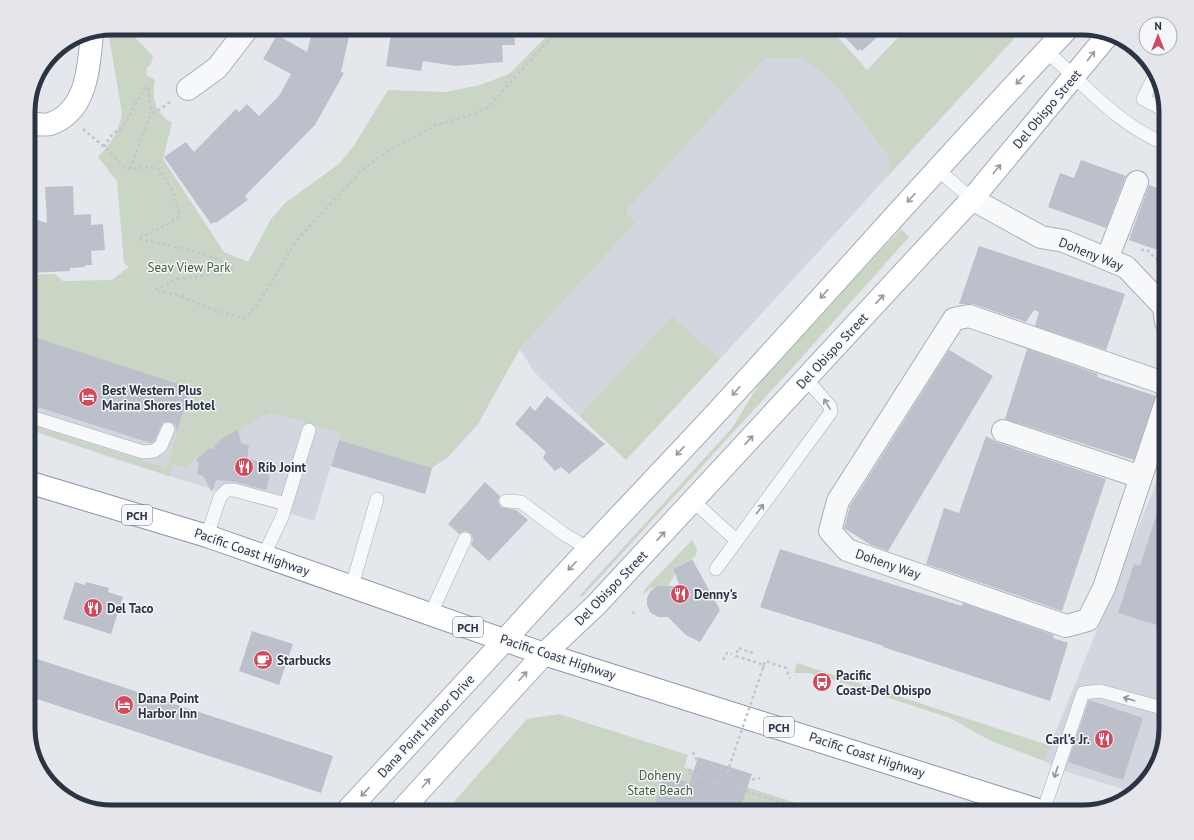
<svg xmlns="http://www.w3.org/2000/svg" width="1194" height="840" viewBox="0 0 1194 840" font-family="'PT Sans',sans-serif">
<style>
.built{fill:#d2d6de}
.green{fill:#c9d6c5}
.building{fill:#bbc0ca}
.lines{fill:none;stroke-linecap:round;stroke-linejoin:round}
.lane-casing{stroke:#a9aeb7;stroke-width:14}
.street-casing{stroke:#a9aeb7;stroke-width:24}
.secondary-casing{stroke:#a9aeb7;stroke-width:24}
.primary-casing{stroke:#a3abb8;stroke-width:24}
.highway-casing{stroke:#8b94a3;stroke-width:24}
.path{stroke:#c2c5cb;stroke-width:2.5;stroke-dasharray:3 3;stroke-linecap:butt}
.lane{stroke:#f7f8fa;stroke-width:13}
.street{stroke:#f7f8fa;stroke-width:22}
.secondary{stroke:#fff;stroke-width:22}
.primary{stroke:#fff;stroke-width:22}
.highway{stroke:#fff;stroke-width:22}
.path-bridge{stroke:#c2c5cb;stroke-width:2.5;stroke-dasharray:3 3;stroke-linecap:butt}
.oneway{stroke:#959aa2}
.oneway2{stroke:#9196a0}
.labels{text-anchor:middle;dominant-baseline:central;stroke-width:3;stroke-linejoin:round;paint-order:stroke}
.shield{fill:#f4f6f9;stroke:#676e7b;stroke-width:1}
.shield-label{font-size:12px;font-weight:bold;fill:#2b3445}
.street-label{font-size:13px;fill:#2b3445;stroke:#f4f6f9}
.park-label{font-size:13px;fill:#3f6138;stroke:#f4f6f9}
.poi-label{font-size:13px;font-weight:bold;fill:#2b3445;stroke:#f4f6f9;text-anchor:start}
.rim{fill:none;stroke:#2b3445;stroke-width:5}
</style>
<rect width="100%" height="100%" fill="#e4e7ec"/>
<!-- built -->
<path class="built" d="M803,58L833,83L889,157L888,176L720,359L672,316L579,416L534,372L520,349L635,223L626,211L765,59Z
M28,335L191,388L168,462L187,469L189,464L210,448L213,449L221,439L270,413L341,433L314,521L112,458L28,429Z
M1163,466L1166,467V728L1149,779L1133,792L1057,769L1044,761Z"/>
<!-- green -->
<path class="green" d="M113,28H126L153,56L151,64L147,68L146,75L155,80C151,98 156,114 172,123L163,159L224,252L248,262L271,219L285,203L339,164L353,147L388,90L445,92L480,85L509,74L555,28H830L867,70L907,28H1024L888,176L889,157L833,83L803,58L765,59L626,211L635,223L520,349L478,424L448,457L432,468L339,440L341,433L270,413L222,439L213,449L210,448L189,464L187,469L173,464L169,476L28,429V424L166,468L191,388L28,335V275L55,274L63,281L112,280L129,267L124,263L117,181L98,157C111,144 119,131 122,113L109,37Z
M901,229L909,237L794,366L582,597L580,595L732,428L761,381L774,364Z
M672,316L720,359L626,460L579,416Z
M692,540L697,548L696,556L673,569L675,574L668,586L651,588L642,595L645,589Z
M797,663L1051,746L1044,761L989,740L950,718L827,678L808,673H794Z
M559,714L688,755L684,767L825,812H445L527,719Z"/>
<!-- building -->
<path class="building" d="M313,28H351L341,72L344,73L315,125L245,196L248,200L216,223L215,222L211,224L164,157L186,142L194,152L236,109L239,112L247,104L259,116L279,96L291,74L263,59L277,35L307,52Z
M392,28H514L515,45H502L503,62L456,66L423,61L421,71L386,66Z
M836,28H887L862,51L860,49L858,51Z
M1081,160L1126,176L1106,228L1048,207L1060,173L1074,178Z
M1149,185L1166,191V253L1129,240Z
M73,186L74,215L91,214V225L103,224L105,250L91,251L92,265H85V267L70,268V271L28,273V217L47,223L45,187Z
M979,246L1125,294L1106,350L1035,326L1039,312L1034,310L1026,322L973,304H959Z
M28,335L191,388L177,432L175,424L171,422H163L154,441L151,443L28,404Z
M1027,349L1098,374L1097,377L1156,396L1134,460L1005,419Z
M949,350L993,376L888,551L871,545L844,528L850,506Z
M547,396L605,444L569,474L561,467L555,471L543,458L546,452L515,424L530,406L535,411Z
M238,430L241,443L249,446L247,458L270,465L267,474L270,476L266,490L236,482L216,480L212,492L203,476L197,474L199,464L196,459L210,448L213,449L221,439Z
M986,436L999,443L1106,479L1062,611L926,564L944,508L959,513Z
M339,440L432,468L425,494L331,466Z
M485,482L500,496L498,501L501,507L516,510L528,520L489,561L471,545L473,539L471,534L465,531L459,534L448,524Z
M1162,497L1166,498V628L1118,613L1134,564L1140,566Z
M780,549L962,606L963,603L1054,635L1053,638L1068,643L1050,701L883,647L884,646L760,607Z
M692,559L720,610L700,642L686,635L668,617H658L650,612L647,605V598L651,590L658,586H680L673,569Z
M75,582L85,585L86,582L109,588L108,592L123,597L111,634L63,619Z
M252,631L293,644L279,685L239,671Z
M28,656L333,756L321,793L28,696Z
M1089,700L1143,718L1123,780L1068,762Z
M698,757L752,774L739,812H652L664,775L690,783Z"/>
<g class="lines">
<defs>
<path id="lane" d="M1046,51C1086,85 1117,125 1166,144
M1156,73L1143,99L1166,111
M937,169L972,199
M28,416L143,452L154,451L161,446L168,429
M506,501L521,502L564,534L589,549
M693,501L736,540
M207,536L220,497L227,490H234L286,504
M264,555L282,517L309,430
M716,569L831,412L830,406L806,379
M352,586L377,499
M431,613L465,539
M1043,812L1083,693L1100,691L1166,709"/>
<path id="street" d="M188,89L217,68L248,28
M972,199L1041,237L1064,241L1126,267L1164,307L1166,322
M1107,259L1137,182
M1166,384L969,316L954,319L838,501L830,531L847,550L1066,626L1088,620L1104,588L1166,402
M1003,431L1141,477"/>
<path id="secondary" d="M28,123C34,123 44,126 50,124C88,111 89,65 92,32
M346,812L505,640
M400,812L544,654"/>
<path id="primary" d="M505,640C571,566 640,495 707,423C828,292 946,157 1068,28
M544,654L596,605L972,199L1107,36"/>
<path id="highway" d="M28,482L207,536L544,654L1044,812"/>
</defs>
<!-- lane casing -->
<use href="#lane" class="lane-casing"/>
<!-- street casing -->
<use href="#street" class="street-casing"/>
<!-- secondary casing -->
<use href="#secondary" class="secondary-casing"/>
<!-- primary casing -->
<use href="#primary" class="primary-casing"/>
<!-- highway casing -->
<use href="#highway" class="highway-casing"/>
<!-- path -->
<path class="path" d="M83,129L107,149L124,168L130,169L149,167L160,170C168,183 179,200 179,216L170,223L138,239L190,250L216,258L234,270L220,274L176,279L155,290L181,296L216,311L245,318L260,301L296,241L363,169L390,150L436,125L470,115L488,107L560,28
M104,147L113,133L123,128L144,88L148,87L150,105L153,113
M130,169L150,116L170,102
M1141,250H1147L1166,268
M632,613L638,612
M753,653L738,648L736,656L764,665L763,668
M723,660L727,653L732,654
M764,665L765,661L786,668L790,678
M693,752L697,761
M690,769L688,773L811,812
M728,771L727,775C739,779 748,781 760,778
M714,773L699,768L701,762L728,771L729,767
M553,812L556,805"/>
<!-- lane -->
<use href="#lane" class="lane"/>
<!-- street -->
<use href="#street" class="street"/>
<!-- secondary -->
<use href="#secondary" class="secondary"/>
<!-- primary -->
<use href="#primary" class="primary"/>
<!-- highway -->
<use href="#highway" class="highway"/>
<!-- path-bridge -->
<path class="path-bridge" d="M729,767L763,668"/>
</g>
<!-- one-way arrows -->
<defs><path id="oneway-shaft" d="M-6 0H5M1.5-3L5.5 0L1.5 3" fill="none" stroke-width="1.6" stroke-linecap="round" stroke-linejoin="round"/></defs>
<g class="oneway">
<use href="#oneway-shaft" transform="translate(1091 56) rotate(-52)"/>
<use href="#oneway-shaft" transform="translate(1020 80) rotate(133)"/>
<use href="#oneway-shaft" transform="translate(997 169) rotate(-50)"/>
<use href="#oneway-shaft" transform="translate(911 198) rotate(132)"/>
<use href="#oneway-shaft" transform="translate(824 294) rotate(132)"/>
<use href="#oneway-shaft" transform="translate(880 299) rotate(-47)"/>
<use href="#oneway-shaft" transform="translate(736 391) rotate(132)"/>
<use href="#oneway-shaft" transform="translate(749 440) rotate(-47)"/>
<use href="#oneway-shaft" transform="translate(680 451) rotate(133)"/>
<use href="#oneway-shaft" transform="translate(661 536) rotate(-47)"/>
<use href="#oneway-shaft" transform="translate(572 566) rotate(134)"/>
<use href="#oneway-shaft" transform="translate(523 676) rotate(-48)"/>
<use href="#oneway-shaft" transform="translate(426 783) rotate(-48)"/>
<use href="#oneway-shaft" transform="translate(365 792) rotate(133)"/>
</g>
<g class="oneway2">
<use href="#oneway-shaft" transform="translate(827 404) rotate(-122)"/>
<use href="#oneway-shaft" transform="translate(760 509) rotate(-53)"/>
<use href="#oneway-shaft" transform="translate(1129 699) rotate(-164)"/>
<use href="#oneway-shaft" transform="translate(1056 772) rotate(108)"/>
</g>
<!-- icons -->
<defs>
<symbol id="hotel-disc" viewBox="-11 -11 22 22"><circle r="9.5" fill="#d1495b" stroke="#f4f6f9"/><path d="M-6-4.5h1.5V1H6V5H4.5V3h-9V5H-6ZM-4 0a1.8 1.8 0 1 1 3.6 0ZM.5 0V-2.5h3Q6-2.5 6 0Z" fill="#fff"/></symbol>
<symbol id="restaurant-disc" viewBox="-11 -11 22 22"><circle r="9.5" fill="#d1495b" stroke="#f4f6f9"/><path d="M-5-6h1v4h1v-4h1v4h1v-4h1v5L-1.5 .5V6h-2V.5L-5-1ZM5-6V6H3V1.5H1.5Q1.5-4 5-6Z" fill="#fff"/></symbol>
<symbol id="cafe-disc" viewBox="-11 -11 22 22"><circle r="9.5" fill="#d1495b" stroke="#f4f6f9"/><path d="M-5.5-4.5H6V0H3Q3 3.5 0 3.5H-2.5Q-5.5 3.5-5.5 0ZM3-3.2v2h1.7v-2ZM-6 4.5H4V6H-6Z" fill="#fff"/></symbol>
<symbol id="bus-disc" viewBox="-11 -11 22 22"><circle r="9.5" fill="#d1495b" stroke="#f4f6f9"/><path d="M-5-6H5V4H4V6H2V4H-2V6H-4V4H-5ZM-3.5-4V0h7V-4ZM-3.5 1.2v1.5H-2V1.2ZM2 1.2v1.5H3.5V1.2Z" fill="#fff"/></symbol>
</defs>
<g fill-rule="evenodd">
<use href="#hotel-disc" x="77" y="386" width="22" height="22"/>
<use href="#restaurant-disc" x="233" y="456" width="22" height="22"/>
<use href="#restaurant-disc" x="669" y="583" width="22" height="22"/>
<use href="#restaurant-disc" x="82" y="597" width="22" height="22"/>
<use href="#cafe-disc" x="252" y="649" width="22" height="22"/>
<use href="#bus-disc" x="811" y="671" width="22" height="22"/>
<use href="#hotel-disc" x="113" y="694" width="22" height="22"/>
<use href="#restaurant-disc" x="1093" y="728" width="22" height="22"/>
</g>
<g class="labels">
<!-- shield labels -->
<g class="shield">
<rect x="122" y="505" width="30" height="20" rx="3"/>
<rect x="453" y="617" width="30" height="20" rx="3"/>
<rect x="764" y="717" width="30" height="20" rx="3"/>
</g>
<g class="shield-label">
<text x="137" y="515">PCH</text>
<text x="468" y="627">PCH</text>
<text x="779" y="727">PCH</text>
</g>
<!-- street labels -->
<g class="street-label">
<text transform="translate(1047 109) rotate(-50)">Del Obispo Street</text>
<text transform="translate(1091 254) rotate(22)">Doheny Way</text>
<text transform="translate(832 351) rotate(-47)">Del Obispo Street</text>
<text transform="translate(252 552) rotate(19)">Pacific Coast Highway</text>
<text transform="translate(888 564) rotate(19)">Doheny Way</text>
<text transform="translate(611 588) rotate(-46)">Del Obispo Street</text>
<text transform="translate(558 657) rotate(18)">Pacific Coast Highway</text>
<text transform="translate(426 726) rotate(-47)">Dana Point Harbor Drive</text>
<text transform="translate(867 755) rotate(18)">Pacific Coast Highway</text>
</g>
<!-- park labels -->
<g class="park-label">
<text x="189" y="267">Seav View Park</text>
<text x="660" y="775">Doheny<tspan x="660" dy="15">State Beach</tspan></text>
</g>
<!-- poi labels -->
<g class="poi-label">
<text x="102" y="390">Best Western Plus<tspan x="102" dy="15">Marina Shores Hotel</tspan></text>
<text x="258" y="467">Rib Joint</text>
<text x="694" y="594">Denny's</text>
<text x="107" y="608">Del Taco</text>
<text x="277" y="660">Starbucks</text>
<text x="836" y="675">Pacific<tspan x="836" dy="15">Coast-Del Obispo</tspan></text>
<text x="138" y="698">Dana Point<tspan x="138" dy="15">Harbor Inn</tspan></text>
<text x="1090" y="739" text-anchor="end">Carl's Jr.</text>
</g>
</g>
<!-- crop -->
<path d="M0 0H1194V840H0ZM112 35H1082A77 77 0 0 1 1159 112V728A77 77 0 0 1 1082 805H112A77 77 0 0 1 35 728V112A77 77 0 0 1 112 35Z" fill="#e4e6eb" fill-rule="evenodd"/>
<path class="rim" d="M112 35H1082A77 77 0 0 1 1159 112V728A77 77 0 0 1 1082 805H112A77 77 0 0 1 35 728V112A77 77 0 0 1 112 35Z"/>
<!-- north arrow -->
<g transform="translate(1158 36)"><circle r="19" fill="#f4f6f9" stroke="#a4a8b1"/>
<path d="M0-3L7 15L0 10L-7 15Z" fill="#d1495b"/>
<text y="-6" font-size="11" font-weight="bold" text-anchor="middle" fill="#2b3445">N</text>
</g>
</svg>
